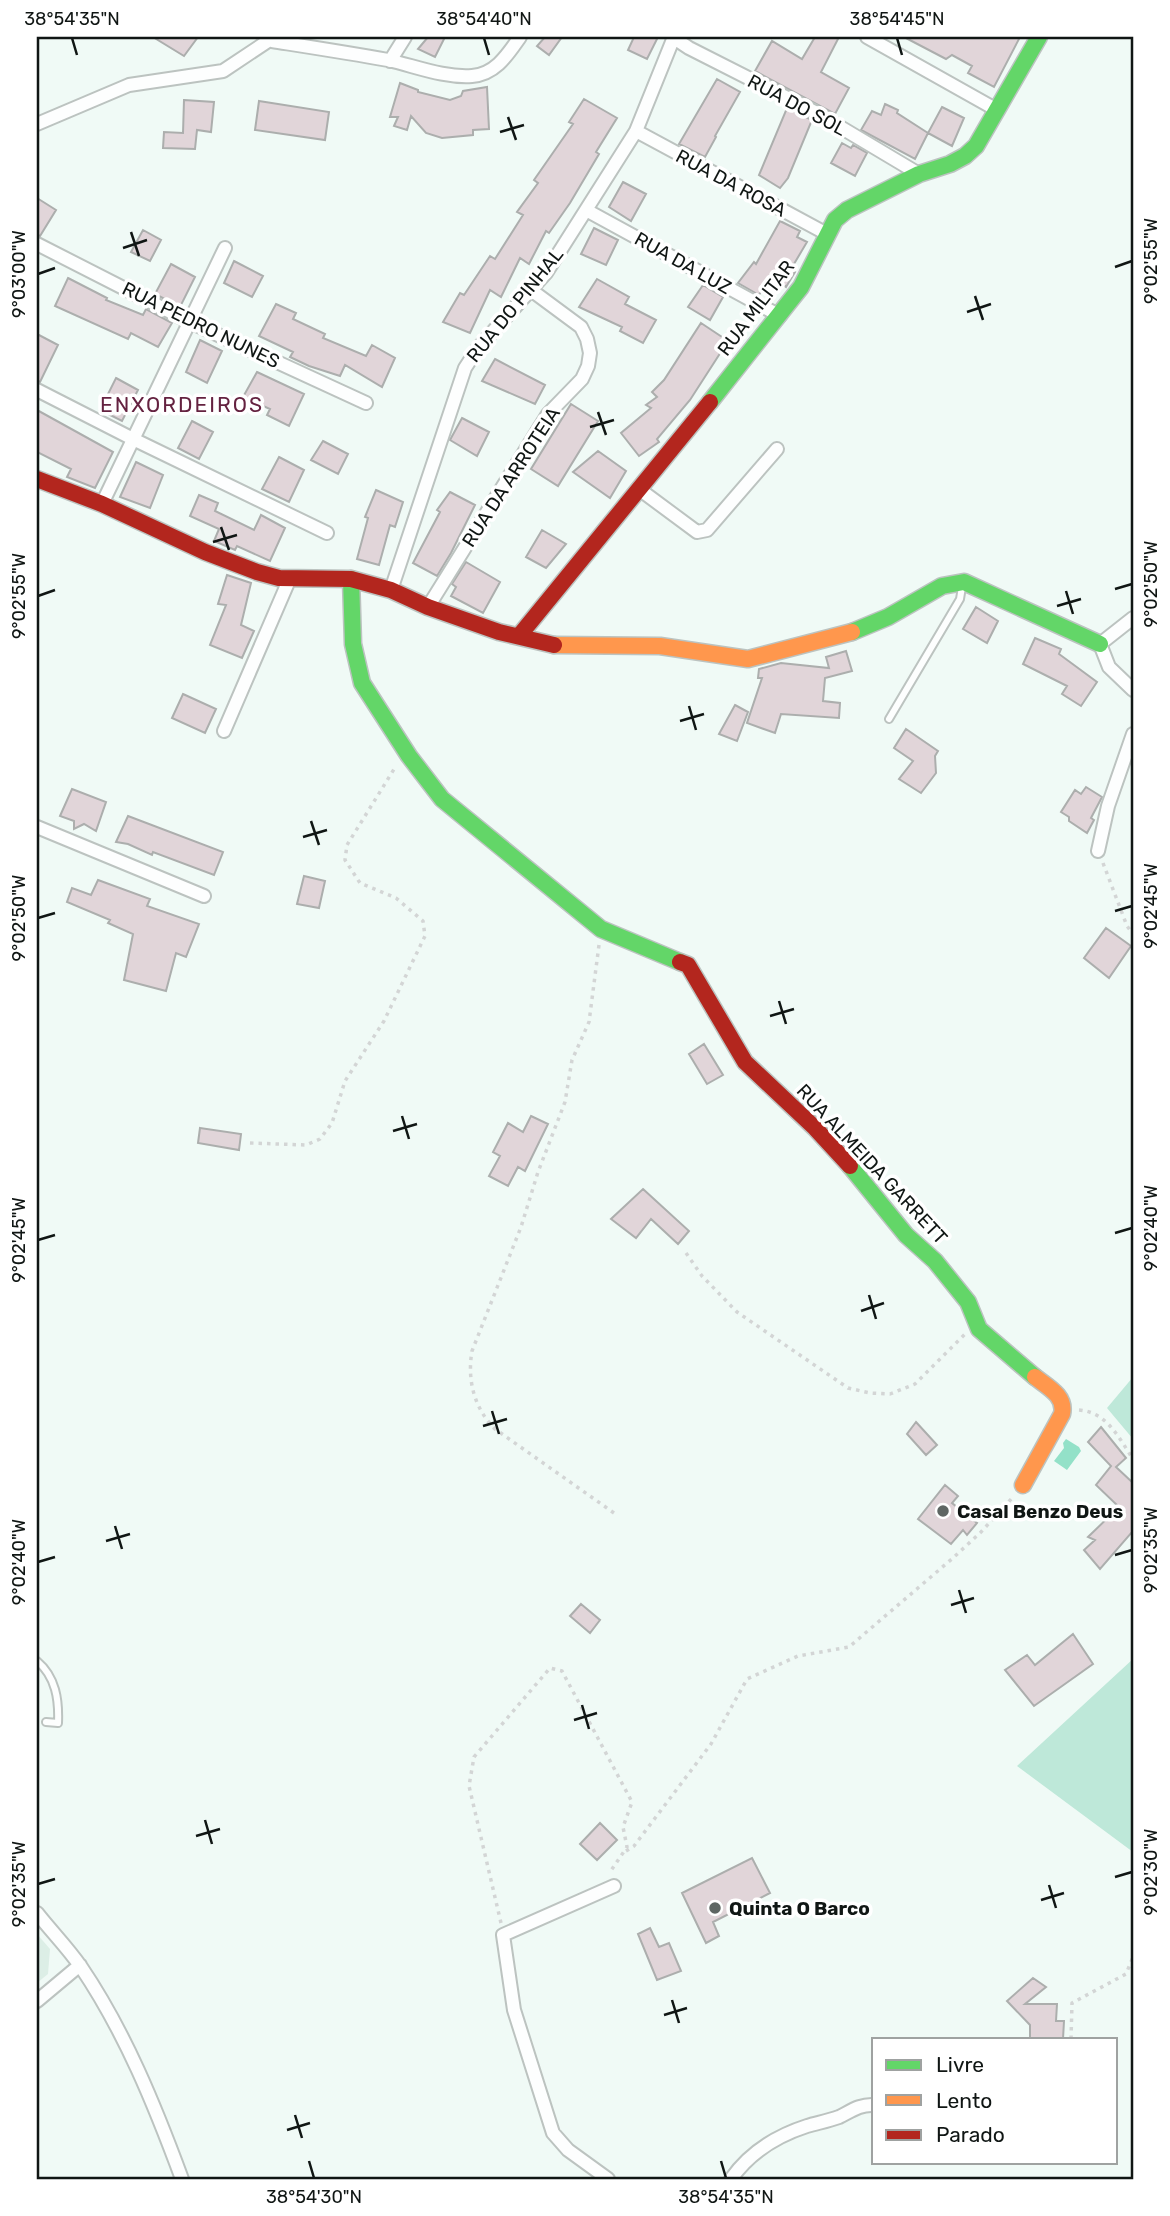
<svg xmlns="http://www.w3.org/2000/svg" width="1170" height="2216" viewBox="0 0 1170 2216" font-family="Rubik,sans-serif">
<style>
.built{fill:#dceee6}
.green{fill:#bee8d9}
.water{fill:#93e1c8}
.building{fill:#e1d5d9;stroke:#acaead;stroke-width:2}
.lines{fill:none;stroke-linecap:round;stroke-linejoin:round}
.lane-casing{stroke:#bcc3c0;stroke-width:10}
.street-casing{stroke:#bcc3c0;stroke-width:16}
.fast-casing{stroke:#bcc3c0;stroke-width:19}
.slow-casing{stroke:#bcc3c0;stroke-width:19}
.jam-casing{stroke:#bcc3c0;stroke-width:19}
.path{stroke:#d3d5d5;stroke-width:3.5;stroke-dasharray:3.5 5;stroke-linecap:butt}
.lane{stroke:#fdfefe;stroke-width:6}
.street{stroke:#fdfefe;stroke-width:12}
.fast{stroke:#63d668;stroke-width:16}
.slow{stroke:#ff974d;stroke-width:16}
.jam{stroke:#b3261e;stroke-width:16}
.ticks{fill:none;stroke:#101614;stroke-width:2.5}
.poi-dot{fill:#5e6663;stroke:#fff;stroke-width:2.5}
.labels{text-anchor:middle;dominant-baseline:central;stroke-width:7;stroke-linejoin:round;paint-order:stroke}
.street-label{font-size:19px;fill:#101614;stroke:#fff}
.poi-label{font-size:19px;font-weight:bold;fill:#101614;stroke:#fff;text-anchor:start}
.neighbourhood-label{font-size:21px;letter-spacing:2px;fill:#642240;stroke:#fff}
.neatline{fill:none;stroke:#101614;stroke-width:2.5}
.ticks-label{font-size:18px;text-anchor:middle;fill:#101614}
</style>
<rect width="100%" height="100%" fill="#f0faf6"/>
<!-- built -->
<path class="built" d="M37,1934L50,1949L48,1974L37,1983Z"/>
<!-- green -->
<path class="green" d="M1133,1377V1439L1107,1408Z
M1133,1659V1852L1017,1766Z"/>
<!-- water -->
<path class="water" d="M1066,1439L1079,1447L1081,1451L1067,1470L1054,1461L1064,1448L1063,1443Z"/>
<!-- building -->
<path class="building" d="M153,37H198L184,56Z
M428,37H445L435,57L418,49Z
M545,37H562L549,55L537,46Z
M634,37H658L647,59L628,50Z
M815,37H839L821,72L849,88L835,114L755,71L772,41L802,59Z
M904,37H1020L994,87L968,73L972,66L952,55L946,59Z
M717,79L740,92L715,136L716,137L705,157L679,144Z
M400,83L418,90V92L450,100L461,96L463,91L487,87L489,129L473,130V135L442,138L426,133L411,116L407,130L394,126L398,117H390Z
M584,99L617,118L596,152L599,154L570,203L549,233L546,231L529,264L520,258L501,297L490,290L470,333L443,322L460,293L464,295L490,256L495,259L523,215L517,212L538,183L534,180L573,124L569,122Z
M184,100L214,102L211,132L197,130L195,149L163,148L164,132L183,133Z
M259,101L329,112L325,140L255,130Z
M885,104L898,110L897,113L928,133L915,159L861,130L872,111L881,115Z
M942,107L964,118L952,146L928,133Z
M787,108L812,120L788,178L780,188L759,175Z
M842,143L851,148L853,145L867,153L855,176L831,163Z
M623,182L646,194L631,221L609,207Z
M37,198L56,210L40,236L37,235Z
M780,221L800,231L797,237L807,242L791,269L795,272L786,287L771,275L759,295L738,283L754,262L756,264Z
M594,228L618,240L606,265L581,254Z
M143,230L161,240L150,261L131,252Z
M234,261L263,276L252,297L224,283Z
M171,264L195,277L180,307L155,294Z
M68,278L107,298L106,300L143,315L146,309L172,323L158,347L131,333L128,339L55,306Z
M597,279L629,297L625,304L656,320L643,343L620,331L622,327L579,307Z
M703,285L723,297L710,320L688,307Z
M276,304L296,313L293,319L325,334L323,338L366,356L372,345L395,358L382,387L345,365L340,376L309,366L290,357L293,352L259,336Z
M701,323L728,341L690,400L657,439L659,442L639,456L621,433L651,408L646,405L657,397L652,392L664,380Z
M37,334L58,345L40,382L37,381Z
M200,340L222,351L207,383L186,372Z
M495,359L545,385L535,404L482,381Z
M257,372L304,394L289,426L267,415L270,409L243,397Z
M116,378L138,390L122,421L100,410Z
M571,404L598,421L558,486L531,469Z
M37,410L113,452L95,488L67,477L71,469L37,452Z
M462,418L489,432L477,456L450,440Z
M192,421L213,432L199,459L178,448Z
M323,441L348,454L338,474L311,460Z
M598,451L626,471L610,498L573,472Z
M279,457L304,470L289,502L262,489Z
M136,462L163,475L150,508L120,497Z
M376,490L403,502L395,527L390,525L379,565L357,559L368,518L365,517Z
M450,492L475,505L451,553L437,576L413,563L440,512L437,510Z
M199,495L218,503L215,511L254,530L261,515L285,528L270,561L237,546L235,550L214,541L219,529L190,516Z
M542,530L566,544L546,568L526,557Z
M466,562L500,582L483,613L451,596L456,587L452,584Z
M227,575L251,583L241,625L254,631L242,658L210,645L226,605L218,604Z
M976,607L998,621L987,643L963,629Z
M1035,638L1061,649L1059,654L1097,682L1081,706L1062,694L1067,686L1023,664Z
M846,651L852,671L825,678L823,701L840,703L839,718L781,714L775,733L747,723L762,678H758L759,669L781,663L829,668L826,657Z
M183,694L216,709L205,733L172,718Z
M735,705L748,712L737,741L719,734Z
M906,729L938,751L935,756L936,773L921,793L899,779L913,761L894,748Z
M1086,787L1102,797L1091,818L1094,820L1087,833L1069,821V817L1061,812L1075,790L1081,794Z
M72,789L106,802L96,831L84,824L74,829V821L60,816Z
M128,816L223,852L214,875L153,852L152,855L128,844L116,842Z
M304,876L325,881L319,908L297,904Z
M98,880L150,899L147,906L199,924L186,957L176,953L166,991L124,980L133,934L108,923L110,920L67,902L72,888L91,895Z
M1106,928L1131,946L1109,978L1084,958Z
M704,1044L723,1075L707,1084L689,1054Z
M531,1116L548,1124L525,1171L518,1167L508,1186L489,1176L500,1156L493,1152L508,1123L523,1132Z
M200,1128L241,1134L239,1150L198,1143Z
M643,1189L689,1231L678,1244L651,1219L636,1238L611,1219Z
M916,1422L937,1445L926,1455L907,1434Z
M1101,1427L1126,1458L1116,1467L1133,1483V1531L1100,1569L1084,1550L1095,1540L1088,1537L1119,1507L1096,1485L1111,1466L1088,1442Z
M945,1485L958,1496L952,1503L977,1523L967,1535L963,1530L951,1544L918,1519Z
M581,1604L600,1620L590,1633L570,1616Z
M1073,1634L1093,1664L1034,1706L1005,1670L1027,1655L1035,1665Z
M600,1823L617,1840L597,1860L580,1844Z
M752,1858L770,1893L713,1922L719,1936L706,1943L682,1893Z
M650,1928L659,1947L669,1943L681,1971L657,1980L638,1934Z
M1033,1978L1046,1987L1025,2004H1057L1056,2021H1064L1063,2039H1030V2025L1007,2001Z"/>
<g class="lines">
<defs>
<path id="lane" d="M889,719L960,599L962,587
M37,1661C56,1677 59,1700 58,1723L46,1722"/>
<path id="street" d="M867,37L997,110
M674,38L689,48L815,112L919,174
M272,41C310,47 349,53 388,60C415,66 444,78 472,76C496,74 508,54 520,37
M390,61L405,37
M37,124L129,85L223,71L274,37
M636,131L827,234
M586,210L780,316
M37,244L190,322L366,403
M37,390L133,439L327,533
M639,489L697,532L707,530L777,449
M102,504L225,248
M391,590L465,368L478,348L546,273L636,131L674,37
M428,607L548,414L582,379L588,366L590,353L587,339L581,327L531,290
M1133,618L1100,644L1109,667L1133,690
M224,731L290,578
M37,827L204,896
M1098,851L1108,806L1133,734
M37,1913C51,1931 68,1948 81,1967C125,2032 155,2106 182,2179
M37,2001L80,1965
M608,2179L568,2150L553,2133L514,2010L503,1935L614,1886
M731,2179C750,2152 776,2136 807,2126C817,2123 828,2121 839,2117C851,2111 860,2104 874,2105"/>
<path id="fast" d="M710,402L801,287L835,220L847,210L919,174L950,164L965,156L976,146L1039,37
M351,579L353,644L362,683L409,756L442,799L601,929L680,962
M852,632L888,617L942,586L964,582L1100,644
M850,1166L906,1235L935,1261L968,1302L979,1329L1035,1377"/>
<path id="slow" d="M554,645L660,646L748,659L852,632
M1023,1485L1062,1414C1066,1396 1048,1387 1035,1377"/>
<path id="jam" d="M37,479L102,504L205,552L257,572L279,578L351,579L391,590L428,607L499,632L554,645
M519,636L710,402
M680,962L688,965L745,1062L815,1128L850,1166"/>
</defs>
<!-- lane casing -->
<use href="#lane" class="lane-casing"/>
<!-- street casing -->
<use href="#street" class="street-casing"/>
<!-- fast casing -->
<use href="#fast" class="fast-casing"/>
<!-- slow casing -->
<use href="#slow" class="slow-casing"/>
<!-- jam casing -->
<use href="#jam" class="jam-casing"/>
<!-- path -->
<path class="path" d="M1103,863L1127,926L1133,934
M599,945L589,1022L572,1060L565,1102L538,1172L521,1227L472,1351C467,1380 474,1408 495,1429L614,1513
M250,1143L306,1145L320,1139L332,1123L345,1081L384,1021L425,936L423,921L396,898L360,883L345,860L347,845L396,766
M686,1253L702,1276L737,1312L848,1388L870,1393L890,1394L915,1384L965,1334
M1079,1410C1107,1412 1119,1438 1133,1459
M626,1851L634,1846L711,1744L747,1679L798,1656L849,1647L953,1558L981,1532L1013,1497
M501,1923L469,1786L474,1757L550,1668L562,1671L632,1802L623,1827L627,1847L610,1872
M1071,2039L1072,2003L1126,1974L1133,1957"/>
<!-- lane -->
<use href="#lane" class="lane"/>
<!-- street -->
<use href="#street" class="street"/>
<!-- fast -->
<use href="#fast" class="fast"/>
<!-- slow -->
<use href="#slow" class="slow"/>
<!-- jam -->
<use href="#jam" class="jam"/>
</g>
<!-- ticks -->
<path class="ticks" d="M72,38L77,55M484,38L489,55M897,38L902,55M508,117L516,140M500,132L524,125M131,232L139,256M123,248L147,240M1115,267L1132,261M38,274L55,268M975,296L983,320M967,312L991,304M598,412L606,435M590,427L614,420M221,527L229,550M213,542L237,535M1115,589L1132,584M1066,591L1073,614M38,596L55,590M1057,606L1081,599M689,706L696,730M680,721L704,714M311,821L319,845M303,837L327,830M1115,911L1132,906M38,918L55,913M779,1001L786,1024M770,1016L794,1009M402,1116L409,1139M393,1131L417,1124M1115,1233L1132,1228M38,1240L55,1235M869,1295L876,1319M861,1311L884,1303M492,1411L499,1434M483,1426L507,1419M115,1526L122,1549M106,1541L130,1534M1115,1555L1132,1550M38,1562L55,1557M959,1590L966,1613M951,1605L974,1598M582,1705L589,1729M574,1720L597,1713M205,1820L212,1844M196,1836L220,1829M1115,1877L1132,1872M38,1884L55,1879M1049,1885L1056,1908M1041,1900L1064,1893M672,2000L679,2023M664,2015L687,2008M295,2115L302,2138M287,2130L310,2123M309,2161L314,2178M721,2161L726,2178"/>
<!-- markers -->
<g class="poi-dot">
<circle cx="943" cy="1511" r="7"/>
<circle cx="715" cy="1908" r="7"/>
</g>
<g class="labels">
<!-- street labels -->
<g class="street-label">
<text transform="translate(797 105) rotate(28)">RUA DO SOL</text>
<text transform="translate(731 183) rotate(28)">RUA DA ROSA</text>
<text transform="translate(683 263) rotate(29)">RUA DA LUZ</text>
<text transform="translate(515 305) rotate(-51)">RUA DO PINHAL</text>
<text transform="translate(756 308) rotate(-53)">RUA MILITAR</text>
<text transform="translate(201 325) rotate(26)">RUA PEDRO NUNES</text>
<text transform="translate(511 477) rotate(-57)">RUA DA ARROTEIA</text>
<text transform="translate(872 1164) rotate(47)">RUA ALMEIDA GARRETT</text>
</g>
<!-- poi labels -->
<g class="poi-label">
<text x="957" y="1511">Casal Benzo Deus</text>
<text x="729" y="1908">Quinta O Barco</text>
</g>
<!-- neighbourhood labels -->
<g class="neighbourhood-label">
<text x="182" y="404">ENXORDEIROS</text>
</g>
</g>
<!-- border -->
<rect width="1170" height="2216" fill="none" stroke="#ffffff" stroke-width="77"/>
<!-- legend -->
<rect x="872" y="2038" width="245" height="126" fill="#ffffff" stroke="#9fa2a1" stroke-width="2"/>
<rect x="886" y="2060" width="35" height="10" fill="#63d668" stroke="#9fa2a1" stroke-width="2"/>
<text x="936" y="2072" font-size="21" fill="#101614">Livre</text>
<rect x="886" y="2095" width="35" height="10" fill="#ff974d" stroke="#9fa2a1" stroke-width="2"/>
<text x="936" y="2108" font-size="21" fill="#101614">Lento</text>
<rect x="886" y="2130" width="35" height="10" fill="#b3261e" stroke="#9fa2a1" stroke-width="2"/>
<text x="936" y="2142" font-size="21" fill="#101614">Parado</text>
<rect x="38" y="38" width="1094" height="2140" class="neatline"/>
<g class="ticks-label">
<text x="72" y="25">38°54'35"N</text>
<text x="484" y="25">38°54'40"N</text>
<text x="897" y="25">38°54'45"N</text>
<text transform="translate(1151 261) rotate(-90)" y="6">9°02'55"W</text>
<text transform="translate(19 274) rotate(-90)" y="6">9°03'00"W</text>
<text transform="translate(1151 584) rotate(-90)" y="6">9°02'50"W</text>
<text transform="translate(19 596) rotate(-90)" y="6">9°02'55"W</text>
<text transform="translate(1151 906) rotate(-90)" y="6">9°02'45"W</text>
<text transform="translate(19 918) rotate(-90)" y="6">9°02'50"W</text>
<text transform="translate(1151 1228) rotate(-90)" y="6">9°02'40"W</text>
<text transform="translate(19 1240) rotate(-90)" y="6">9°02'45"W</text>
<text transform="translate(1151 1550) rotate(-90)" y="6">9°02'35"W</text>
<text transform="translate(19 1562) rotate(-90)" y="6">9°02'40"W</text>
<text transform="translate(1151 1872) rotate(-90)" y="6">9°02'30"W</text>
<text transform="translate(19 1884) rotate(-90)" y="6">9°02'35"W</text>
<text x="314" y="2203">38°54'30"N</text>
<text x="726" y="2203">38°54'35"N</text>
</g>
</svg>
